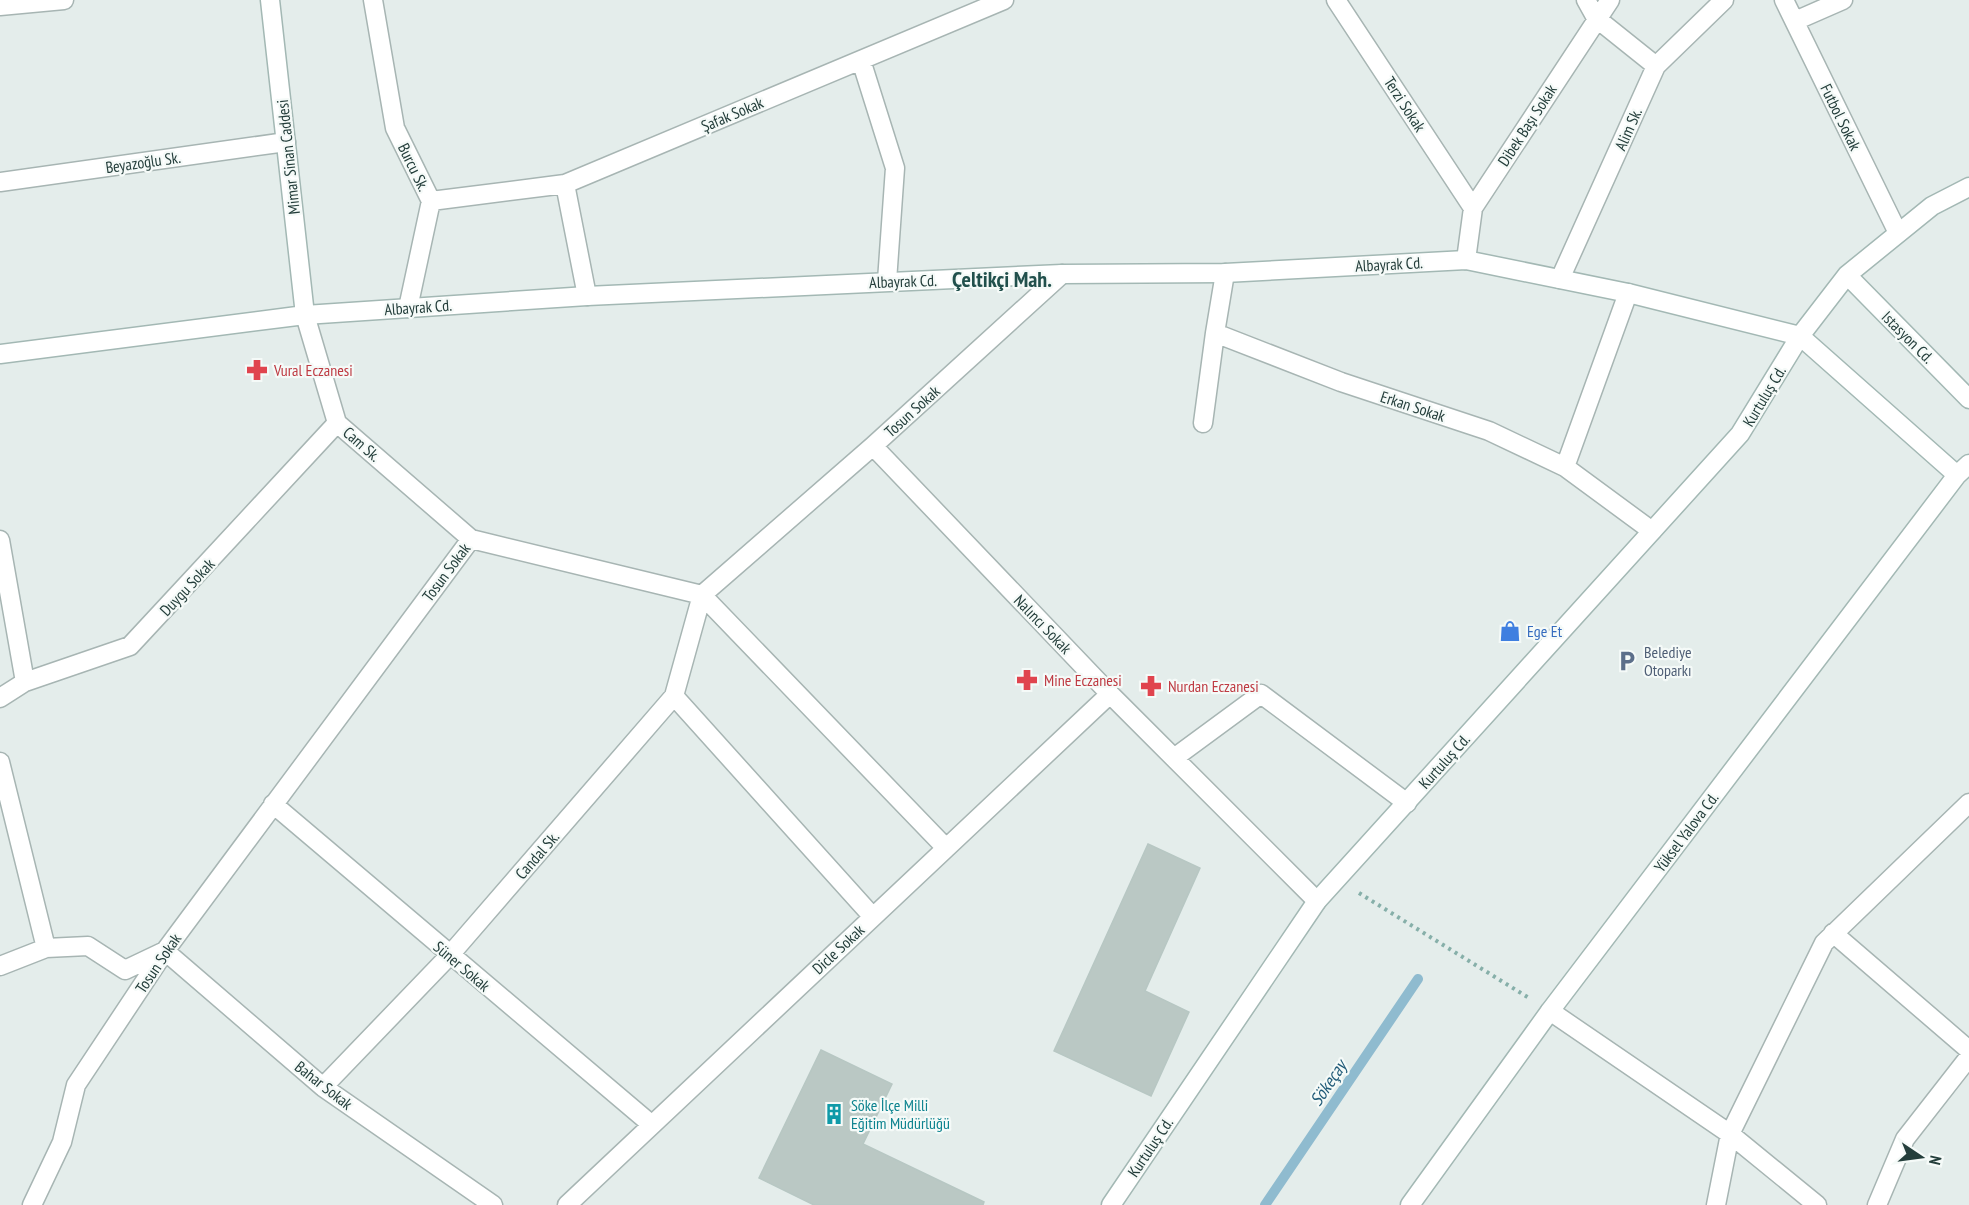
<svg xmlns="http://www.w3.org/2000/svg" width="1969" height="1205" viewBox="0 0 1969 1205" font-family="'PT Sans Narrow',sans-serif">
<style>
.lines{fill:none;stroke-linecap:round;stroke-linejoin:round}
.stream{stroke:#8fbbcf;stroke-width:10}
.building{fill:#bac8c4;stroke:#b7c7c3;stroke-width:1.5}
.street-casing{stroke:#a7b5b3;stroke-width:21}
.secondary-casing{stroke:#a3b8b4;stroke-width:21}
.path{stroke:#86afa9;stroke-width:4;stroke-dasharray:3 4.5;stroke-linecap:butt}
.street{stroke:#fff;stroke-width:18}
.secondary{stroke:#fff;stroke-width:18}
.labels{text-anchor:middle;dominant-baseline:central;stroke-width:4.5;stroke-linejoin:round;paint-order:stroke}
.street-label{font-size:16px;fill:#243e3b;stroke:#f5faf8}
.health-label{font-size:16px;fill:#be3a42;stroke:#f5faf8;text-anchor:start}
.shop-label{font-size:16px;fill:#366cbe;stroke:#f5faf8;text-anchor:start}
.service-label{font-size:16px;fill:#4e5e75;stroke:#f5faf8;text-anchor:start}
.culture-label{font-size:16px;fill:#0d838f;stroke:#f5faf8;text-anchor:start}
.water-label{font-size:18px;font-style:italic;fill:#215b78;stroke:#f5faf8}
.district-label{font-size:22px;font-weight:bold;fill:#21504c;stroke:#f5faf8}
</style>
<rect width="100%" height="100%" fill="#e4edeb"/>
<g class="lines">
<!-- stream -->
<path class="stream" d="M1265,1205L1418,979"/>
</g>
<!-- building -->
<path class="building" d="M1148,844L1200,868L1145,991L1189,1012L1151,1096L1054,1051Z
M821,1050L892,1084L863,1144L984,1202L983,1205H814L759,1178Z"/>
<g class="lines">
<defs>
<path id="street" d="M373,0L395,128L431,201L565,184
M1336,0L1473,208
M1586,0L1596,18L1656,66
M1784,0L1898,233
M0,6L64,0
M1795,21L1843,0
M861,60L895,168L887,281
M0,182L286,142
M1466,260L1473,208L1610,0
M1225,273L1215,333L1341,382L1489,431L1565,467L1652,531
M1560,279L1656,66L1724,0
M587,296L565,184L1004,0
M408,308L431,201
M305,315L337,423L471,539
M1203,423L1215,333
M873,446L1110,694L1317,901
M1565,467L1628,293
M0,540L25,682
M702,595L946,848
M674,696L873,917
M0,698L25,682L130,646L337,423
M1174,758L1261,694L1407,803
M0,762L46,948
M273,804L652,1125
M1833,933L1969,1050
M0,966L46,948L88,946L125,970L165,951L323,1087L493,1205
M1550,1011L1730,1134L1817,1205
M323,1087L449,956L674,696L702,595
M32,1205L62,1142L76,1085L165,951L471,539L702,595L873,446L1062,274
M567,1205L1110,694
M1716,1205L1730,1134L1824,943L1969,803
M1877,1205L1905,1139L1969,1057"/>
<path id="secondary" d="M270,0L305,315
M1847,275L1969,399
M0,354L305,315L587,296L1062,274L1225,273L1466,260L1628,293L1800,336L1957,475
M1111,1205L1317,901L1740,434L1800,336L1847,275L1932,206L1969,187
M1410,1205L1550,1011L1957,475L1969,464"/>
</defs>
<!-- street casing -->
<use href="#street" class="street-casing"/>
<!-- secondary casing -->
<use href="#secondary" class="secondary-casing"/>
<!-- path -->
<path class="path" d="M1359,893L1529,998"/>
<!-- street -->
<use href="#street" class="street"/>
<!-- secondary -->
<use href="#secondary" class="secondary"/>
</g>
<!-- icons -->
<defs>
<symbol id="pharmacy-bare" viewBox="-9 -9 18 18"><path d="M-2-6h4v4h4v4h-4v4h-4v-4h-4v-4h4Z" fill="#e0444e" stroke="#f5faf8" stroke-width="2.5" paint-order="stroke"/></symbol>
<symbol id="shop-bare" viewBox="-9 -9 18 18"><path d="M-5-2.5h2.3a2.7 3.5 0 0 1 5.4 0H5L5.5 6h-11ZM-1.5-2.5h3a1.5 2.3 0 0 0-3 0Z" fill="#3f7fe0" stroke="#f5faf8" stroke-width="2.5" paint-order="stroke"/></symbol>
<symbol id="parking-bare" viewBox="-9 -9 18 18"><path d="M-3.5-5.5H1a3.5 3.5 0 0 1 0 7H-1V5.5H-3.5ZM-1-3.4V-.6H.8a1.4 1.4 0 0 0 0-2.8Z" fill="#5c6f8a" stroke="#f5faf8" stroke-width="2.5" paint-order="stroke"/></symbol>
<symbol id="building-bare" viewBox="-9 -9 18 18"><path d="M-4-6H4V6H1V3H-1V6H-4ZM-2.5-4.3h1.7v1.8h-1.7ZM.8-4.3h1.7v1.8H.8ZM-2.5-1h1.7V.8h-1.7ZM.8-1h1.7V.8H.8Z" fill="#0f9aa8" stroke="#f5faf8" stroke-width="2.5" paint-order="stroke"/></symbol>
</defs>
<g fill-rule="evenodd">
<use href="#pharmacy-bare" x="242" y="355" width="30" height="30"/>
<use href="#shop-bare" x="1495" y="616" width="30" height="30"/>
<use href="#parking-bare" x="1612" y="646" width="30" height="30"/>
<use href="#pharmacy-bare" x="1012" y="665" width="30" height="30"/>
<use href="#pharmacy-bare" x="1136" y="671" width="30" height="30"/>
<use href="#building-bare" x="819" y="1099" width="30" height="30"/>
</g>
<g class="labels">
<!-- street labels -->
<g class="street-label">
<text transform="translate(1405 104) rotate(57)">Terzi Sokak</text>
<text transform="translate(732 114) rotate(-23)">Şafak Sokak</text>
<text transform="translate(1841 117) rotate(64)">Futbol Sokak</text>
<text transform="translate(1527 125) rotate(-57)">Dibek Başı Sokak</text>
<text transform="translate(1628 129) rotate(-66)">Alim Sk.</text>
<text transform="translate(288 157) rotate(-96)">Mimar Sinan Caddesi</text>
<text transform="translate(143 162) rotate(-8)">Beyazoğlu Sk.</text>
<text transform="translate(414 167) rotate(64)">Burcu Sk.</text>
<text transform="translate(1389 264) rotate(-3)">Albayrak Cd.</text>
<text transform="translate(903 281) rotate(-2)">Albayrak Cd.</text>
<text transform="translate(418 307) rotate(-4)">Albayrak Cd.</text>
<text transform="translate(1908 337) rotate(45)">Istasyon Cd.</text>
<text transform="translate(1764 396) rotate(-59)">Kurtuluş Cd.</text>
<text transform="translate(1413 406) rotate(18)">Erkan Sokak</text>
<text transform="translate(912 411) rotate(-42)">Tosun Sokak</text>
<text transform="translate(362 444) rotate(41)">Cam Sk.</text>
<text transform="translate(446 572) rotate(-53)">Tosun Sokak</text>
<text transform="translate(187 587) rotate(-47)">Duygu Sokak</text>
<text transform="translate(1043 624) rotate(46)">Nalıncı Sokak</text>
<text transform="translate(1444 761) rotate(-48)">Kurtuluş Cd.</text>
<text transform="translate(1686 832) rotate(-53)">Yüksel Yalova Cd.</text>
<text transform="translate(537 855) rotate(-49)">Candal Sk.</text>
<text transform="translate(838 949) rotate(-43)">Dicle Sokak</text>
<text transform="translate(158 963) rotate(-56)">Tosun Sokak</text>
<text transform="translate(462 966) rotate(40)">Süner Sokak</text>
<text transform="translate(324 1085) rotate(38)">Bahar Sokak</text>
<text transform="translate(1150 1147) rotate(-56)">Kurtuluş Cd.</text>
</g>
<!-- health labels -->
<g class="health-label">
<text x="274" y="370">Vural Eczanesi</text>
<text x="1044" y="680">Mine Eczanesi</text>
<text x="1168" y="686">Nurdan Eczanesi</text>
</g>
<!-- shop labels -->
<g class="shop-label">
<text x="1527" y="631">Ege Et</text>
</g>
<!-- service labels -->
<g class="service-label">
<text x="1644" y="652">Belediye<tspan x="1644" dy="18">Otoparkı</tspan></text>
</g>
<!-- culture labels -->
<g class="culture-label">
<text x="851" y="1105">Söke İlçe Milli<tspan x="851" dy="18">Eğitim Müdürlüğü</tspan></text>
</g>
<!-- water labels -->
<g class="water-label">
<text transform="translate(1328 1083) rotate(-56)">Sökeçay</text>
</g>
<!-- district labels -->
<g class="district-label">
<text x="1002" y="279">Çeltikçi Mah.</text>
</g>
</g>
<!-- north arrow -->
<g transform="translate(1921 1157) rotate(103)" stroke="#f5faf8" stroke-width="4.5" paint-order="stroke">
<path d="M0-4.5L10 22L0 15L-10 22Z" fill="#243e3b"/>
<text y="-9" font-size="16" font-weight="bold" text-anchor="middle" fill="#243e3b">N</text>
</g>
</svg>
